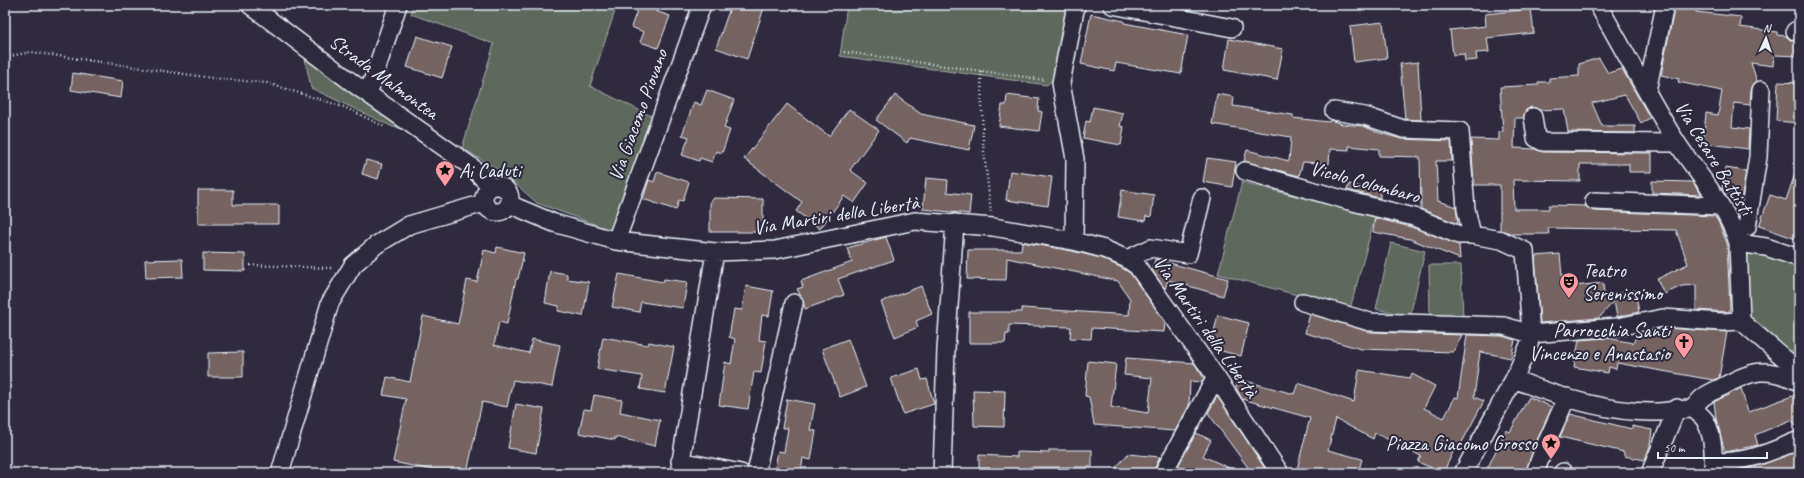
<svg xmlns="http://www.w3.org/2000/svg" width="1804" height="478" viewBox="0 0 1804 478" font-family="Caveat,sans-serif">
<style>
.green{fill:#5e685d;stroke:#a3acaa}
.building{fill:#756362;stroke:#e8f1f8}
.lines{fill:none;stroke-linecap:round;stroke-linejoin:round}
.minor-casing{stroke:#e8f1f8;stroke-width:20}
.path{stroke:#e8f1f8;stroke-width:2.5;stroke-dasharray:1 3;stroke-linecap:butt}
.minor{stroke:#2f2a3d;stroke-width:17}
.labels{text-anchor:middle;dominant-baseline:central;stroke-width:4;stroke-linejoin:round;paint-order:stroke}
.street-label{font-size:20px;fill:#e8f1f8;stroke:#2f2a3d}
.poi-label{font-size:20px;fill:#e8f1f8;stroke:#2f2a3d;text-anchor:start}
</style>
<rect width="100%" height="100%" fill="#2f2a3d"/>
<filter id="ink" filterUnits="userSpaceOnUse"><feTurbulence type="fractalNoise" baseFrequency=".025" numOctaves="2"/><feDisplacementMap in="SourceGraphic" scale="8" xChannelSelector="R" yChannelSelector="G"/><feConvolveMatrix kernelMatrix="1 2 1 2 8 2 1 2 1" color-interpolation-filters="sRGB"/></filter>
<g filter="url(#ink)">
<!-- green -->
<path class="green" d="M413,5H617L590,86L653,117L613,231L537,203L502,172L462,148L494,44L411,14Z
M847,5H1069L1058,74L1047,85L840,56Z
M304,54L404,129L393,127L311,88Z
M1242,182L1375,217L1350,309L1218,274Z
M1391,243L1425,251L1410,316L1376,309Z
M1745,247L1799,260V346L1795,360L1746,319Z
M1429,265H1461L1463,320H1430Z"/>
<!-- building -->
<path class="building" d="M639,5H657L655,11L670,16L658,48L640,42L644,32L631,27Z
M731,5H765L747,59L716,48Z
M1675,5H1697L1696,12L1741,17L1740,27L1777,32V35L1786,36L1790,40L1799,41V56L1774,55L1773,66L1751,63L1757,81L1751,89L1750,105L1734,103L1732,127L1749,129L1748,149L1703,143L1706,113L1718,115L1722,91L1678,82L1679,79L1661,75Z
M1531,9L1534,33L1487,38L1489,52L1476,53L1477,60L1465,61L1464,54L1453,55L1450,30L1486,26L1485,14Z
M1091,14L1124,21V23L1188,35L1181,74L1116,63L1114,71L1081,64Z
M1383,22L1387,58L1354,62L1350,26Z
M417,36L452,47L442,78L407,67Z
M1229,39L1283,49L1277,80L1224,70Z
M1599,58L1608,73L1622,69L1650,118L1641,123L1625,95L1592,103L1602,126H1635V133L1568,132L1564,109L1540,110L1531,107L1526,110L1523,118H1515L1514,148L1535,149L1543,152L1652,153V172H1629V164H1580V181L1513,180L1514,209H1549V205L1585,206L1594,211L1714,216L1718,221L1727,243L1730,308L1729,312L1696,310V285L1682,286L1664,294L1657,279L1688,264L1676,230L1548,228L1549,234H1513L1500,230V185H1474L1471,139L1499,140V132H1503L1500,87L1538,85V82H1549V78L1579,76V64Z
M1418,62L1421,120L1405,119L1400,64Z
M73,73L123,81L121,98L71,90Z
M1778,82L1799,83V123L1776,121Z
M707,90L734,100L724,128L730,130L722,153L716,151L712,162L700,158L699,161L682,155L689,137L682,135L694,102L701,105Z
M1217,94L1234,97L1233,106L1293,115V118L1329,122L1330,120L1342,124L1363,126L1380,133L1402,139L1451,141L1452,161H1436L1438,201L1456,207L1458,224L1421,209L1420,157L1379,156V149L1349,146V150L1330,149L1329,164L1303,162L1299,176L1244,161L1247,150L1289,161L1291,137L1212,124Z
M895,95L921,114L974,125L969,150L910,138L907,143L876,120Z
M1007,95L1039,99L1038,111L1042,112L1039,131L999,126L1002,105H1006Z
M787,104L829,136L849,109L879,130L850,170L868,183L854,203L844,196L820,229L796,211L802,202L744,159Z
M1093,107L1123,113L1120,126L1124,127L1121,145L1083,138L1086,121L1090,122Z
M1207,158L1236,162L1232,187L1203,182Z
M366,160L382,164L378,179L362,174Z
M1725,168L1746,171L1742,196L1724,193L1722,189Z
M1797,168L1799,169V240L1759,226L1770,195L1786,200Z
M1010,171L1052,177L1048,206L1006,200Z
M657,172L689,182L683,201L679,200L676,210L643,199L649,180L654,182Z
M926,178L948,180L947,192L971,195L969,214L923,209Z
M1652,181L1692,182L1702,195L1652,193Z
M1349,184L1380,191V198L1347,190Z
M198,190H233V205H279V224H198Z
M1122,190L1154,195L1151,217L1146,216L1145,221L1118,217Z
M714,198L763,199V232H710V203Z
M1375,218L1411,227L1459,245L1460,259L1410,239L1373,232Z
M886,237L894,260L838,279L844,295L805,309L803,300L797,289L803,287L801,281L852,262L847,248Z
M1022,242L1072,251L1101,258L1122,268L1130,273L1165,322L1164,332L1092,328L1091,339L1070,338L1071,327L1009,325V334H1006L1005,343H969V312H1022V308L1129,315L1130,299L1118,281L1007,258L1006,280L967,279L968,250H1021Z
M497,247L524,253L518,279H516L507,324L499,322L494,345L529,353L532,339L560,345L552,387L513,380L507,407L482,402L467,473H446L393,462L406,399L383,395L387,377L410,382L423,316L458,324L467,280L477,282L484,250L496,253Z
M203,253L245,254V271L203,270Z
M1560,254L1563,287L1603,283L1604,296L1635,290L1639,312L1617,317L1614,301L1599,318L1540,323L1535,256Z
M182,259L183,277L146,278L145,260Z
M1155,259L1228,279L1223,296L1168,280L1165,289L1152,270Z
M550,271L567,274V279L589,282L583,316L558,311L559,306L545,303Z
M619,274L663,282L664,279L687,282L683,308L641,302L639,312L612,307Z
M746,286L773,291L769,316L762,315L759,340L766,341L761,373L754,372L748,409L719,405L725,362L731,364L735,339L729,337L734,309L742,310Z
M921,286L932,314L916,321L918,327L895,337L881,302Z
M1310,314L1370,332L1462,335L1453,352L1361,349L1305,333Z
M1218,315L1249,323L1241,356L1210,348Z
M1664,328L1727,332L1719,378L1713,380L1617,363L1616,369L1609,367L1608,373L1574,367L1579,340L1607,338L1633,343L1638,333Z
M1467,335L1502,336L1515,340L1511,358L1480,352L1474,397L1484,401L1459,448L1456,446L1443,473L1418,462L1421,456L1375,433L1373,439L1336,419L1328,450L1362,459L1358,473H1296L1310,418L1242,399L1236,388L1238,379L1294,394L1298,383L1354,402L1359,370L1410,378L1412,374L1435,386L1424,408L1444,418L1455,397L1458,398Z
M603,337L648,345L649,342L674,347L665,393L640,389L642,376L597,369Z
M848,339L866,387L840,397L822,349Z
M243,352V377H208V353Z
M1126,358L1194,363L1204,378L1202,382L1190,381L1189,406L1175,431L1094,425L1089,397L1085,396L1088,361L1116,364L1111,407L1148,413L1152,378L1124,375Z
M919,369L922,380L927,379L934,404L903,414L891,378Z
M1741,388L1748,412L1795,395L1799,399V428L1791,420L1755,435L1758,445L1725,452L1716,419L1714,402Z
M973,390L1005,391L1004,427L974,426Z
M594,395L622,400L620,412L660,420L655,446L615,437V440L579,433L584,409L591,410Z
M1217,396L1268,473H1252L1208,413Z
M1529,397L1552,407L1535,445L1525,473L1486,471L1506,430L1510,432Z
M787,399L815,404L810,430L816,431L811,460L803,458L801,473H774L778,451L784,452L788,428H782Z
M516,404L544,409L536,453L508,448Z
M1570,414L1632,429V426L1652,430L1650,446L1645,460L1624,456V452L1560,437Z
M1196,433L1211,440L1203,456L1240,473H1193L1178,466Z
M1049,450H1092V467H1030V473H979V455L1017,457V452L1049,453Z
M1799,451V470L1795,473H1732L1731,471L1761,465Z
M1128,454L1160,457L1153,473H1111Z"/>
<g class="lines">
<defs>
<path id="minor" d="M250,5L354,84L472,167L491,187
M1112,5L1232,28
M1598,5C1625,51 1649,99 1677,143C1698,175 1727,206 1738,243L1741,321L1799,371
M1795,31H1799
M1647,91L1665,5
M368,94L398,5
M1334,111L1365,116L1403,129L1460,131L1466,209L1472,235L1501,240L1525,251L1531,334L1529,345L1514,379L1463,473
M1533,117L1536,138L1543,142L1677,143
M1245,171L1349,201L1414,217L1459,235H1472
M484 199a13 13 0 1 1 26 0a13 13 0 1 1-26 0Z
M1594,201L1720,206
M509,204L554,223L616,241L715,252L775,250L915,221L993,227L1074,241L1104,249L1127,259L1137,266L1216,377L1280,473
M1734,231L1747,227L1758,157L1761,90
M616,241L702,5
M1074,241L1075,159L1061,83L1076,5
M1738,243L1766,247L1799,258
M1127,259L1151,248L1188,254L1202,198
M1303,302L1370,322L1504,326L1531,334L1617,327L1663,318L1722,322L1741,321
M1514,379C1555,396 1606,412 1651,412C1665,413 1679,408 1693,409C1697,412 1702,416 1705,420C1713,434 1714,457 1713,473
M1693,409C1702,395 1708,394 1722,387C1752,370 1767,366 1799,382
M680,461L741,473
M1714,462C1748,462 1768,453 1799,440
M280,473L330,303L353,265L376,245L409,225L484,203
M679,473L715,252
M756,473L794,303
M942,473L946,349L955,223
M1163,473L1216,377
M1535,473L1544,448L1567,397
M1562,473L1563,472
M1650,473L1677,408"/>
</defs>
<!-- minor casing -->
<use href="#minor" class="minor-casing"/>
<!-- path -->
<path class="path" d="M844,52L1046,80
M5,57L31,52L212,78L267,83L344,107L385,127
M981,71L983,143L991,212
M250,265L330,268L333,269"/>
<!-- minor -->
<use href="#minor" class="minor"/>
</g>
</g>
<!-- icons -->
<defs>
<symbol id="sight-pin" viewBox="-11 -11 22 30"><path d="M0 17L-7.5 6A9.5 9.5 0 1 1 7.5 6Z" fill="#ff9aa2" stroke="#2f2a3d"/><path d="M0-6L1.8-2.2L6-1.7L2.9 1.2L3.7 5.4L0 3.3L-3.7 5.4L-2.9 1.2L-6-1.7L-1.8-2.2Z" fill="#111"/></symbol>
<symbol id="theatre-pin" viewBox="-11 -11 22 30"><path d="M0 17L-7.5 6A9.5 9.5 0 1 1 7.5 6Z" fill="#ff9aa2" stroke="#2f2a3d"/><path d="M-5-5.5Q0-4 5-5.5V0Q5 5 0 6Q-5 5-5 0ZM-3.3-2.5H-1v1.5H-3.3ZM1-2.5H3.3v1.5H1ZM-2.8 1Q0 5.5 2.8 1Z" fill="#111"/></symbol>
<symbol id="church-pin" viewBox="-11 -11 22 30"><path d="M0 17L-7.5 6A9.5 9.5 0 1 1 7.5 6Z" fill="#ff9aa2" stroke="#2f2a3d"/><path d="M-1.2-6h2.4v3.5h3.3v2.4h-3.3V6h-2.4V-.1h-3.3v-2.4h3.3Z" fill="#111"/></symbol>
</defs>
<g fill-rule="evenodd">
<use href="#sight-pin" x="434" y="159" width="22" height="30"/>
<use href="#theatre-pin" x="1558" y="271" width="22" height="30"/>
<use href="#church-pin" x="1673" y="331" width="22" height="30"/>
<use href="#sight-pin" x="1540" y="432" width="22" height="30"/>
</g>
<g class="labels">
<!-- street labels -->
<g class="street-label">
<text transform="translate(384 77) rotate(36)">Strada Malmontea</text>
<text transform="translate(638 115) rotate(-70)">Via Giacomo Piovano</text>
<text transform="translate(1714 158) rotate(58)">Via Cesare Battisti</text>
<text transform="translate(1365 182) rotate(15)">Vicolo Colombaro</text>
<text transform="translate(836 215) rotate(-9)">Via Martiri della Libertà</text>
<text transform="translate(1206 327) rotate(55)">Via Martiri della Libertà</text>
</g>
<!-- poi labels -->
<g class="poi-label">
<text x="459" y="170">Ai Caduti</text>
<text x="1583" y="270">Teatro<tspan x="1583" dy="23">Serenissimo</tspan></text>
<text x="1670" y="330" text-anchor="end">Parrocchia Santi<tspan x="1670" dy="23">Vincenzo e Anastasio</tspan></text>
<text x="1537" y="443" text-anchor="end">Piazza Giacomo Grosso</text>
</g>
</g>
<!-- margin -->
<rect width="1804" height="478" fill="none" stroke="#2f2a3d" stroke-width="20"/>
<rect x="10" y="10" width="1784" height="458" fill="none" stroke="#e8f1f8" stroke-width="1.5" filter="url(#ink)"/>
<!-- north arrow -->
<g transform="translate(1766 38) rotate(3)" stroke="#2f2a3d" stroke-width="3" paint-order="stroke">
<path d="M0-3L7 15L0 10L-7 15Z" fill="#e8f1f8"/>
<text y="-6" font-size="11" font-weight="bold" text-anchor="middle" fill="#e8f1f8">N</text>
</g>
<!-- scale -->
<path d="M1658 452v6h109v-6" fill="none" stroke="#e8f1f8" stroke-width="2"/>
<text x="1664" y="452" font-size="12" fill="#e8f1f8" stroke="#2f2a3d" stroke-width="3" paint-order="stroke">50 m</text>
</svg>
